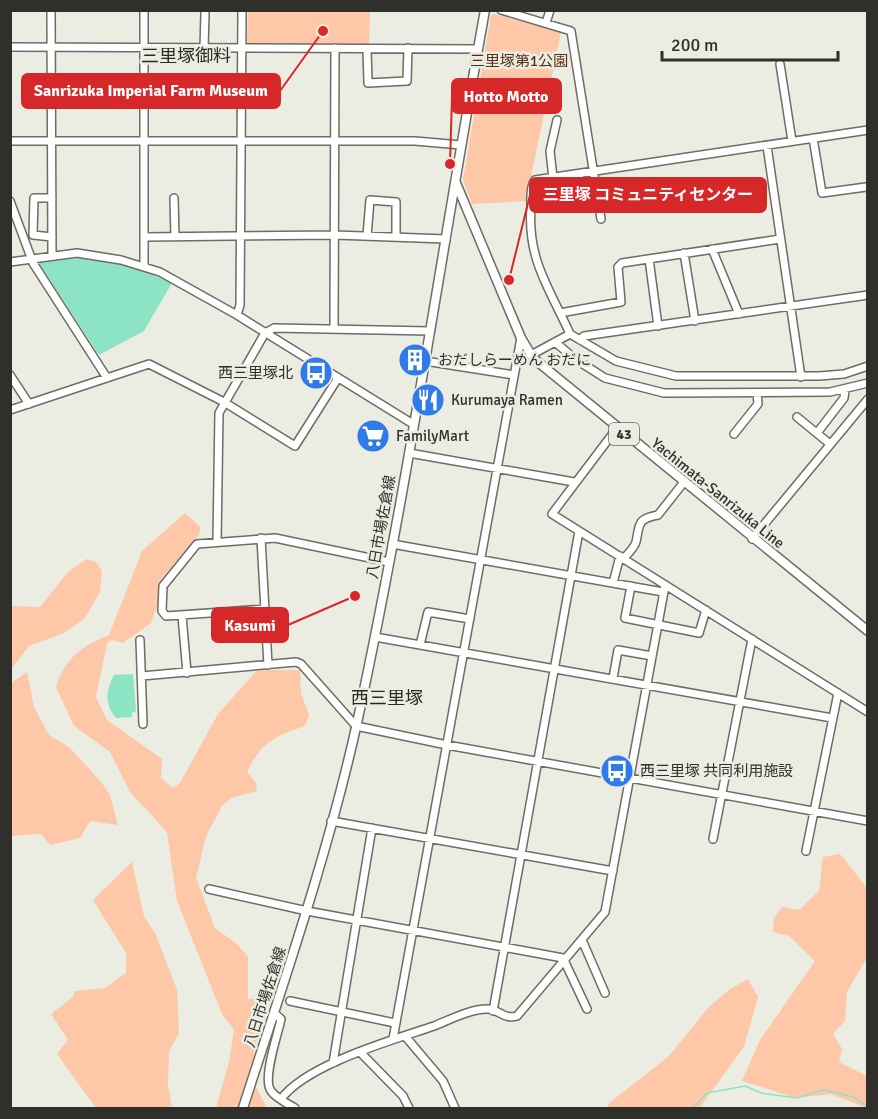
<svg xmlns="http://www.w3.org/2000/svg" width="878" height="1119" viewBox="0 0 878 1119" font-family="Signika,'Noto Sans JP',sans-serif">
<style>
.green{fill:#fdc7a8}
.water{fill:#8ce4c5}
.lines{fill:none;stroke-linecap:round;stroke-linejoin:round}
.stream{stroke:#8ce4c5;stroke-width:1.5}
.minor-casing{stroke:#6d6d65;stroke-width:10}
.major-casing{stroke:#6d6d65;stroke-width:11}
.minor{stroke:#fff;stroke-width:7}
.major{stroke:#fff;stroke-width:8}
.labels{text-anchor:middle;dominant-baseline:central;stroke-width:5;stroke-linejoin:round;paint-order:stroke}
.shield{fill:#ebece2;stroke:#676862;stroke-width:1.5}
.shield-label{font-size:14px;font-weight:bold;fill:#2f2f2b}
.park-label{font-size:15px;fill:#5a2e11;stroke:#ebece2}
.poi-label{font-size:15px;fill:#2f2f2b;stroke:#ebece2;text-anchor:start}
.street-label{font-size:15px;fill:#2f2f2b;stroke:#ebece2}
.quarter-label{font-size:18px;fill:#292a23;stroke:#ebece2}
.leader{fill:none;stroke:#d62828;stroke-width:2}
.callout-dot{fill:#d62828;stroke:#ebece2;stroke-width:2}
.callout{fill:#d62828;stroke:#d62828;stroke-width:2}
.callout-label{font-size:16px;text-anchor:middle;font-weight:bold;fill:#fff}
</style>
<rect width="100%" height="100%" fill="#ebece2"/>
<!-- green -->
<path class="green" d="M248,11H370L369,46L247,45Z
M494,14L561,32L526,201L472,204L463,180L491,15Z
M185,513L200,527L199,535L159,582L158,604L151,623L123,643L112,640L107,643L96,697L107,720L162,759L161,778L173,788L180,783L218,714L257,670H300L301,693L309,715L305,726C274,737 262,741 247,772L256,783L257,791L231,798L222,806L206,836L196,878L215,928L237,944L248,957V999L267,998L254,1052L256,1087L267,1108H216L229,1062L234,1030L222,1014L177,901L167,832L130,792L110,752L74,726L56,687C65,658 82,646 109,635L142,551Z
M87,559L96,562L102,571L100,592L85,618L64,633L29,646L11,669V606L40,607L68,572Z
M27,672L34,707L49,735L69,747L102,783L110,795L118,825L90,821L80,838L50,845L41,834L11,836V683Z
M840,854L867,888L868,956L847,992L845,1021L833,1034L842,1049L839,1062L867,1076V1108L830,1094L796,1098L742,1081L760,1040L815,961L789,936L773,932L774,918L782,907L799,910L819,891L823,857Z
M132,862L144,916L156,935L177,990L179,1033L169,1051L168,1085L172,1108H96L57,1054L68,1040L51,1014L74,996V991L105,988L126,973V953L93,900Z
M748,979L758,997L744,1047L700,1107L607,1108L609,1103L668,1057L708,1008L730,989Z"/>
<!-- water -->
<path class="water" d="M78,258L131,266L172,283L144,331L99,355L39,263Z
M133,674L136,711L132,713V717L116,718C104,703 106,692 114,675Z"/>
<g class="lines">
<!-- stream -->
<path class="stream" d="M693,1108L707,1093L745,1086L761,1093L797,1098L824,1090L854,1097L868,1107"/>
<defs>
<path id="minor" d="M51,10L52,255
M501,10L571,31L601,219
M546,23L550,10
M10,47L478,49
M204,48L205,13
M367,49L368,83L407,81L408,48
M780,64L792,141
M813,138L822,193L866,187
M10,141H415L461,145
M767,146L801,377
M579,174L584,207
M553,178L550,151L557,120
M174,198L175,237
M10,201L33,263L107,378
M367,236L370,200L396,202V236
M52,237L33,235L34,198H52
M145,237L335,235L446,239
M712,249L739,314
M684,253L695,321
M649,259L658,326
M10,262L77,253L121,260L160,272L237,315L413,424
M144,266V10
M560,313L621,302L618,267L622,263L780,239
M237,315L240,305L242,10
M334,329L335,48
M570,334C550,289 527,260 531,207C531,199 530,187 535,180L868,130
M580,340L584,336L868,295
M555,342L575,359L605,378L664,393L830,392L868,383
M531,355L570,334L616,361L676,376H819L844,374L868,366
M425,361L514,375
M10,375L29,404
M10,410L149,364L224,402L295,446L338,378
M797,417L830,444
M617,428L552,514L868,712
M817,433L844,398L845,390
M734,434L758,404L757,393
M409,453L574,482
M261,538L268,665
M752,539L868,399
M217,542L219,413L265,333L274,328L430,331
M392,544L663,592
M624,558C628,554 634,548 636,542C640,525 636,519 658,515L684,482
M613,583L620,556
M631,586L625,618L699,633L706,610
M265,609L166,616L162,611L163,586L197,544L275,538L389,562
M182,616L187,673
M375,637L832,718
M140,640L143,724
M420,645L428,612L470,619
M142,676L296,662L301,664L356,726L447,745L868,821
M613,678L618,650L652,656
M331,821L613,871
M713,839L752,639
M806,851L838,693
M209,889L307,911L563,958L587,1009
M582,940L605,993
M290,1001L395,1023
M493,1011L579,531
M274,1013L281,1019C278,1034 262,1079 271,1091C276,1098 288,1104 295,1108
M405,1036L443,1081L455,1108
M393,1039L521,338
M360,1052L403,1096L409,1108
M333,1063L372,828
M281,1099C307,1064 393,1040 434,1026C449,1020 470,1009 487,1009C499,1009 504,1020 517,1016L605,912L665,586"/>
<path id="major" d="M456,183L521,338L533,358L868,631
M243,1108C284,981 328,854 357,723C408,487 442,248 485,10"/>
</defs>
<!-- minor casing -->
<use href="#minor" class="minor-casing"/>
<!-- major casing -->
<use href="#major" class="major-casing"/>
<!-- minor -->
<use href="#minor" class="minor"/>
<!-- major -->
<use href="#major" class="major"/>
</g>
<!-- icons -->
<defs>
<symbol id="building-disc" viewBox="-11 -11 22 22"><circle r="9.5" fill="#2f7be7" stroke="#ebece2"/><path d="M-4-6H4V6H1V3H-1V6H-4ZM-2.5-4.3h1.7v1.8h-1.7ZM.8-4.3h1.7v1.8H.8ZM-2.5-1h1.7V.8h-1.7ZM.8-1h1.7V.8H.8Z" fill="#fff"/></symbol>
<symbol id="bus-disc" viewBox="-11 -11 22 22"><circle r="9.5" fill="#2f7be7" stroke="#ebece2"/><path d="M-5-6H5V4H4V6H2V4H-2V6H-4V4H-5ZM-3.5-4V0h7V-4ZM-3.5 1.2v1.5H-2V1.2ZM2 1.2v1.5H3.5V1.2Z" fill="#fff"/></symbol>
<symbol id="restaurant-disc" viewBox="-11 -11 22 22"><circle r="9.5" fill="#2f7be7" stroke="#ebece2"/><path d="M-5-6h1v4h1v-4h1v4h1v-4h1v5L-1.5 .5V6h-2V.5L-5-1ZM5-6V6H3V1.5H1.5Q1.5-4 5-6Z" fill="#fff"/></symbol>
<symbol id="supermarket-disc" viewBox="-11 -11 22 22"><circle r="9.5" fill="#2f7be7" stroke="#ebece2"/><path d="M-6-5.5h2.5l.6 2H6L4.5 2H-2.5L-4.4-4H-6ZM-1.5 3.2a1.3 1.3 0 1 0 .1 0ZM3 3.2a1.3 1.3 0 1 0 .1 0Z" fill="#fff"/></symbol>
</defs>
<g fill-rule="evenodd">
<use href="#building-disc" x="396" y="341" width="38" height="38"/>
<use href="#bus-disc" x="297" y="354" width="38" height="38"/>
<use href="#restaurant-disc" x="409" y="381" width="38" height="38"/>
<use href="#supermarket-disc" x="354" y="417" width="38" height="38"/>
<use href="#bus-disc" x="598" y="752" width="38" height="38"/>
</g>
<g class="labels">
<!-- shield labels -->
<rect class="shield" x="609" y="423" width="30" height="22" rx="4.5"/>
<g class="shield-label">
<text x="624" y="434">43</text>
</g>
<!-- park labels -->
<g class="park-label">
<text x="519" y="61">三里塚第1公園</text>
</g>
<!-- poi labels -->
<g class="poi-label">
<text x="438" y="360">おだしらーめん おだに</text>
<text x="293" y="373" text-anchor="end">西三里塚北</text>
<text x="451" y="400">Kurumaya Ramen</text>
<text x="396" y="436">FamilyMart</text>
<text x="640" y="771">西三里塚 共同利用施設</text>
</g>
<!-- street labels -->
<g class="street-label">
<text transform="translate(718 493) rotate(39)">Yachimata-Sanrizuka Line</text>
<text transform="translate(381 527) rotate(-80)">八日市場佐倉線</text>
<text transform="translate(265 997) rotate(-72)">八日市場佐倉線</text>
</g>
<!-- quarter labels -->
<g class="quarter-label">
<text x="186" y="56">三里塚御料</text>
<text x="387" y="698">西三里塚</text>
</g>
</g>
<!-- callouts -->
<path class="leader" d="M323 31L280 91M450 164L452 96M509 280L530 195M355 596L288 625"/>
<g class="callout-dot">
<circle cx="323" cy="31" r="6"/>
<circle cx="450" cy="164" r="6"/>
<circle cx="509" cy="280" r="6"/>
<circle cx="355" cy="596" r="6"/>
</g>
<g class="callout">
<rect x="22" y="74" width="258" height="34" rx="6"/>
<rect x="452" y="79" width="109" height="34" rx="6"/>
<rect x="530" y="178" width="236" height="34" rx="6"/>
<rect x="212" y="608" width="76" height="34" rx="6"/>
</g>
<g class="callout-label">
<text x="151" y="96">Sanrizuka Imperial Farm Museum</text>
<text x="506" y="102">Hotto Motto</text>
<text x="648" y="200">三里塚 コミュニティセンター</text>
<text x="250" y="631">Kasumi</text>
</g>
<!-- border -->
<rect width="878" height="1119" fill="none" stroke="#2f2f2b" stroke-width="24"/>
<!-- scale -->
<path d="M662 51v9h176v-9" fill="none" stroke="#2f2f2b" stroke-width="3"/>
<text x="671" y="51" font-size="18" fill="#2f2f2b" stroke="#ebece2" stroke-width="4.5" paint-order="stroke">200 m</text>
</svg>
